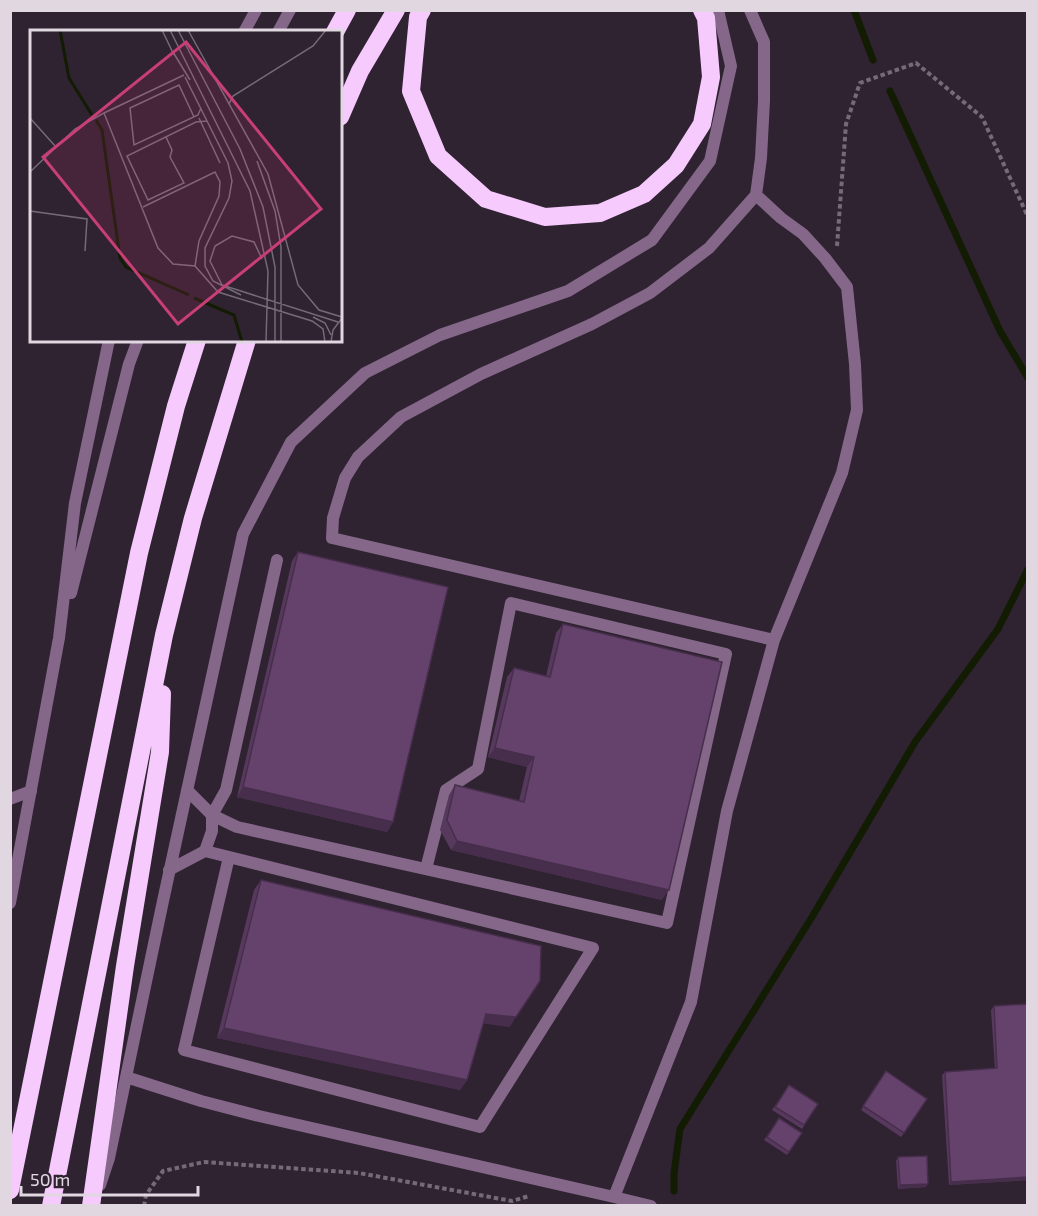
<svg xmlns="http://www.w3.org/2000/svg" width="1038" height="1216" viewBox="0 0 1038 1216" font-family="'Exo 2',sans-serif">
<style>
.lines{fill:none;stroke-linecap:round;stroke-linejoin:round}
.stream{stroke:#121c02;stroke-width:7}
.path{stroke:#756a77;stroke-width:4;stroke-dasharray:4.5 3;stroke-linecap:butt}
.lane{stroke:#846789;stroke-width:12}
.street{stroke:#846789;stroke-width:12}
.highway{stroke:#f7cafe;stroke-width:18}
.wall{fill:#57395d}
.shaded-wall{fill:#472e4c}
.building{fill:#65426c;stroke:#472e4c;stroke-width:1.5}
.inset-river{fill:none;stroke:#121c02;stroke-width:3}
.inset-road{fill:none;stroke:#766a77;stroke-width:1.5}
.view{fill:#c83e76;fill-opacity:0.15;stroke:#c83e76;stroke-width:3}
.inset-edge{fill:none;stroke:#e0d7e1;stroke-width:3}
</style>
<rect width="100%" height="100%" fill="#2f2231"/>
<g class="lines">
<!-- stream -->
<path class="stream" d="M854,10L873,60
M890,91L1000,331L1028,378
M674,1191V1173L680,1129L812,917L915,742L998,629L1028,569"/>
<!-- path -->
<path class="path" d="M837,246L846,124L860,83L916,63L982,117L1028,217
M144,1206L146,1195L163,1171L204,1162L359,1173L512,1201L529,1196"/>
<!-- lane -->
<path class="lane" d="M244,32L256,10
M278,32L290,10
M756,195L709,248L650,293L592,324L481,374L401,417L358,457L345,478L333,518L332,538L774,640
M71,593L129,364L138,340
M187,790L212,815L237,827L667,923L726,654L511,603L478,769L446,790L426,869
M205,851L593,948L480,1127L184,1050L229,857
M169,870L205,851L212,831V815L226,790L277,560
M10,903L59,638L75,503L109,340
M126,1077L201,1101L259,1116L614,1197L691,1002L727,811L774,640L842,473L857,410L855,364L847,287L825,258L803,234L781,218L756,195L761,158L764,101V42L750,10
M100,1185L109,1158L163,901L243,534L291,442L365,373L440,335L568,291L652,240L710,161L731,66L718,10
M614,1197L651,1206"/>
<!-- street -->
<path class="street" d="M10,799L31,791"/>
<!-- highway -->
<path class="highway" d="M422,10L418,17L411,91L438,156L486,199L545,217L600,213L644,194L676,165L702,124L711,77L706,18L702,10
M335,32L347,10
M340,117L360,71L396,10
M10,1190L139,553L176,406L197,340
M51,1206L164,635L193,518L247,340
M91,1206L125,966L160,752L162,694"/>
</g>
<!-- wall -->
<path class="wall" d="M298,552L393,822L387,832L237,797L292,561Z
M563,624L662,900L451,850L440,830L449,795L455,785L519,801L527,767L488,757L507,677L514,668L546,676L556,633Z
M261,880L510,1027L483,1023L467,1080L460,1090L217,1038L254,890Z
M1028,1004V1180L949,1185L942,1075L945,1072L995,1069L991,1010L994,1006Z
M886,1071L904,1133L901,1137L861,1110Z
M789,1085L818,1104L802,1129L772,1110Z
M779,1118L789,1152L787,1155L764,1140Z
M898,1157L926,1187L898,1189L896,1161Z"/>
<!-- shaded-wall -->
<path class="shaded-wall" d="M495,748L534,757L527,767L488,757Z
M243,787L393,822L387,832L237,797Z
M457,841L669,890L662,900L451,850Z
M486,1014L516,1017L510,1027L480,1023Z
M224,1028L467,1080L460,1090L217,1038Z
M1028,1177V1180L949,1185L951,1182Z
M928,1184L926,1187L898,1189L900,1185Z"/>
<!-- building -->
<path class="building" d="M298,552L448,587L393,822L243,787Z
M563,624L722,662L669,890L457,841L447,820L455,785L524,802L534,757L495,748L514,668L550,677Z
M261,880L541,946L540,981L516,1017L486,1014L467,1080L224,1028Z
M1028,1004V1177L951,1182L945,1072L997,1068L994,1006Z
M886,1071L927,1099L904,1133L863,1106Z
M789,1085L818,1104L804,1125L775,1107Z
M779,1118L802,1133L789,1152L767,1137Z
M927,1156L928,1184L900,1185L898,1157Z"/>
<!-- overview -->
<g transform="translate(30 30)">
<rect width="312" height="312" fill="#2f2231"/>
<path class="inset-river" d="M30,0L39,48L62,85M66,90L72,100L90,228L96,237L159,265M164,268L204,285L212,312"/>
<path class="inset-road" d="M132,0L144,25M140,0L220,161L238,241L236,312M148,0L210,119L233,177L245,237V312M158,0L238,144L268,255L289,280L312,287M143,22L160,50M154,45L74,83L128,218L143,234L165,236L188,262L282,291L293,299L295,312M155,47L198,133L202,151L199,168L175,218V236L183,251L211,265M199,74L203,66L283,16L296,0M164,87L149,55L100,78L104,115L168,85L171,78M0,88L26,117M169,88L190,133M136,107L142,120L140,127L154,153L118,170L97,126L166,92L177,91M227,131L245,181L251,217V312M0,142L45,99L74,83M113,177L185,142L190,152L189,166L169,211L165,236M0,181L57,189L55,221M232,229L224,212L202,206L185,216L180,231L192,255L308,292M283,287L295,293L301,305M301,312L303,300L312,288"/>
<path class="view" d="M156,12L291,179L148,294L13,127Z"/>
<rect width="312" height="312" class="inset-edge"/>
</g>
<!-- border -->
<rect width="1038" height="1216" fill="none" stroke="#e0d7e1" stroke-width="24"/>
<!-- scale -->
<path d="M21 1186v9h177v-9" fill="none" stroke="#e0d7e1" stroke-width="3"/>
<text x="30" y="1186" font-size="18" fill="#e0d7e1" stroke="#2f2231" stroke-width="4.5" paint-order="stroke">50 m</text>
</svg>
